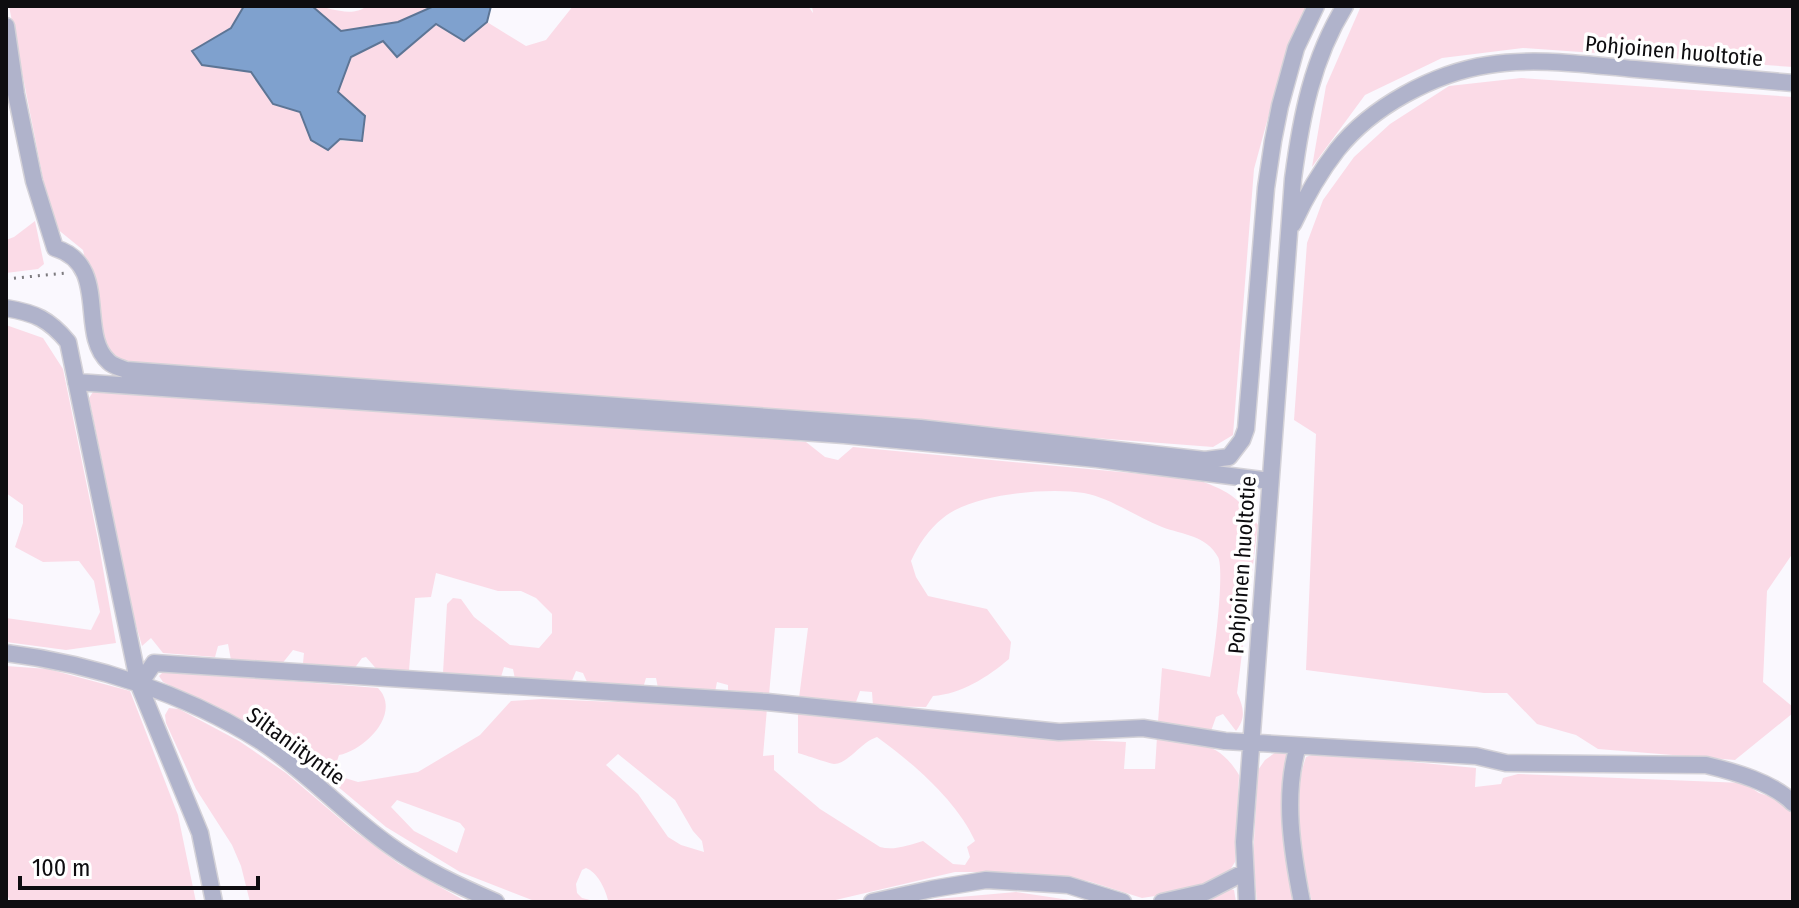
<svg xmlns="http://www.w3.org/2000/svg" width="1799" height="908" viewBox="0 0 1799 908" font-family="'Fira Sans Condensed',sans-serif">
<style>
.green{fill:#fbdbe7;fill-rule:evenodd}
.water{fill:#7fa1ce;stroke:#5d7595;stroke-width:2}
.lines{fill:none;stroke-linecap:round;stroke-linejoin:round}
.minor-casing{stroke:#d4d2d8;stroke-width:19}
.path{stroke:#7d7b7f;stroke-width:3;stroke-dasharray:2 6;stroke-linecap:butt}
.minor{stroke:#b0b3cb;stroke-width:16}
.labels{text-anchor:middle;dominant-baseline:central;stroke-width:7;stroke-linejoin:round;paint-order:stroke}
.street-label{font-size:22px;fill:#0e0d10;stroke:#fff}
</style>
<rect width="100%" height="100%" fill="#faf8fe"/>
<!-- green -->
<path class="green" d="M9,6H244L231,28L193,50L202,65L251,72L273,104L300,112L311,140L362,141L365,116L338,92L351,57L383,41L398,56L436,23L464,41L487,22L526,46L546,40L573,6H808L813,13L812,6H1313L1288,45L1254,169L1233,435L1213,447L125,364L114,359L106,350L83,250L56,228L49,209Z
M312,6C330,6 350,19 367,6H434L398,22L341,31Z
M1361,6H1793V67L1523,48L1442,58L1365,95L1312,167L1326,86Z
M1521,78L1793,97V553L1767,591L1763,682L1793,707V713L1735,760L1598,749L1576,735L1537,724L1507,693H1484L1306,670L1316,434L1294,420L1307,243L1323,200L1354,157L1390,124L1449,86Z
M35,221L44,264L38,269L6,273V240L14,237Z
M6,325L43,338L63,369L98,540L116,643L66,650L6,642V618L91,630L100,612L94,581L79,561L43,562L15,547L23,523V505L6,493Z
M95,389L632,425L806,442L825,457L838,460L853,447L1196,479C1230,492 1237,496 1258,525L1237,693C1244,708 1246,718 1236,731L1223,714L1216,717L1211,731L1158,722L1162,668L1210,677C1214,659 1225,570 1218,557C1206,535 1183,535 1162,527C1136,517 1111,498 1084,493C1048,487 971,494 943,518C928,530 919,544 911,561L916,577L928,596L987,609L1011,642L1009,659C988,677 961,694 933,696L926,707L873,706L872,692L860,691L856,702L799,698L808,628H775L769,695L728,694V685L717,682L715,692L658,688L656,678H646L643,688L587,682L583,673L576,671L571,683L515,679L513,669L504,667L501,677L443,673L447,604L453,598L461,599L474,617L510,645L539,648L552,633V614L536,598L521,591H498L436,573L431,597L415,598L409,670L379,672L366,657L362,658L354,669L303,663L304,653L293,650L281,665L231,660L228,644L218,646L215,657L163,653L151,638L142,646L134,618L89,398Z
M6,666L48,669L130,691L178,815L196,902H11L6,893Z
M164,671L378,688C402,713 365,750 339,755L335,767L345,778L358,782L418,772L480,735L511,701L542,699L767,708L763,756L774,755V770L820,809L880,847C894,851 909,845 923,841L953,864L965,865L970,857L967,847L975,841C957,801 913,763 877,737C861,742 848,764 834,764C831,764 805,755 798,753V712L1042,738L1126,742L1124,769H1155L1157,737C1194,742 1218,740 1239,775L1235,862L1230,870L1220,877L1194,890L1142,898L1088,881L1015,872H955L827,902H599L608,900C605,888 597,872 586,868L582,870L576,884L577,893L582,898L598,902H537L460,872L386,827L324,775L268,734L163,682L159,676ZM618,754L675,800L693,831L702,841L704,852L681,845L668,837L638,794L606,765ZM397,800L460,823L465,829L457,853L414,831L391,807Z
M169,708L179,709L239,741L286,773L353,830L399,864L467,902H250L241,866L232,845L196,789L166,723L165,715Z
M1276,752H1290L1295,902H1257L1253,858L1258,770L1265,760Z
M1317,753L1476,768L1475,787L1501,784L1503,778L1518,774L1744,783L1759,793L1778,799L1793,814V902H1312C1301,857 1290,801 1306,757Z
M1228,888L1234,890L1236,902H1203Z
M1016,892L1083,902H926L937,899Z"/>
<!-- water -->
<path class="water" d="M244,6H312L341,31L398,22L434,6H491L487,22L464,41L436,24L397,57L383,41L351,57L338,92L365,116L362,141L340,139L328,150L311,140L300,112L273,104L251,72L202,65L192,51L231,28Z"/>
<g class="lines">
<defs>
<path id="minor" d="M6,26L16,94L34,181L55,248C111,265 77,334 109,362C113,366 121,368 126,370L920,428L1205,460L1229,457L1242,440L1246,429L1266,188L1273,141L1280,106L1296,48L1316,6
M1293,224C1305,198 1319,173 1337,150C1371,107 1434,73 1488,65C1536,57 1587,65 1635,69C1687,74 1740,78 1793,83
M6,308C35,313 49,319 68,342L139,685
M76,382L844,435L1097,459L1270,481
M6,653C95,664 186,694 262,742C307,772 345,814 389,845C422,869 459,886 496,902
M1298,746C1283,795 1292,852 1302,902
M214,902L200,833L139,685L154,663L767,702L1059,732L1143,728L1225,741L1476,756L1506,763L1706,765C1735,772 1772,782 1793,803
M872,902L932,889L986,880L1068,885L1123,902
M1162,902L1206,892L1245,872
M1247,902L1244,842L1293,179C1301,118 1312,59 1345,6"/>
</defs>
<!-- minor casing -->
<use href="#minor" class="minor-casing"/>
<!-- path -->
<path class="path" d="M6,279L66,273"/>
<!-- minor -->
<use href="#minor" class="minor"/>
</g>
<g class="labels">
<!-- street labels -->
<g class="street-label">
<text transform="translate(1674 51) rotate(5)">Pohjoinen huoltotie</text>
<text transform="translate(1242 565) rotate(-86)">Pohjoinen huoltotie</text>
<text transform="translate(296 746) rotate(36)">Siltaniityntie</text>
</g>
</g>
<!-- border -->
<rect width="1799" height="908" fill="none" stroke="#0e0d10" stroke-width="16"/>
<!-- scale -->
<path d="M20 876v12h238v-12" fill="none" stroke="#0e0d10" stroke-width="4"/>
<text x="32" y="876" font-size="24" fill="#0e0d10" stroke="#ffffff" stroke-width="6" paint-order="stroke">100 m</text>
</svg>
